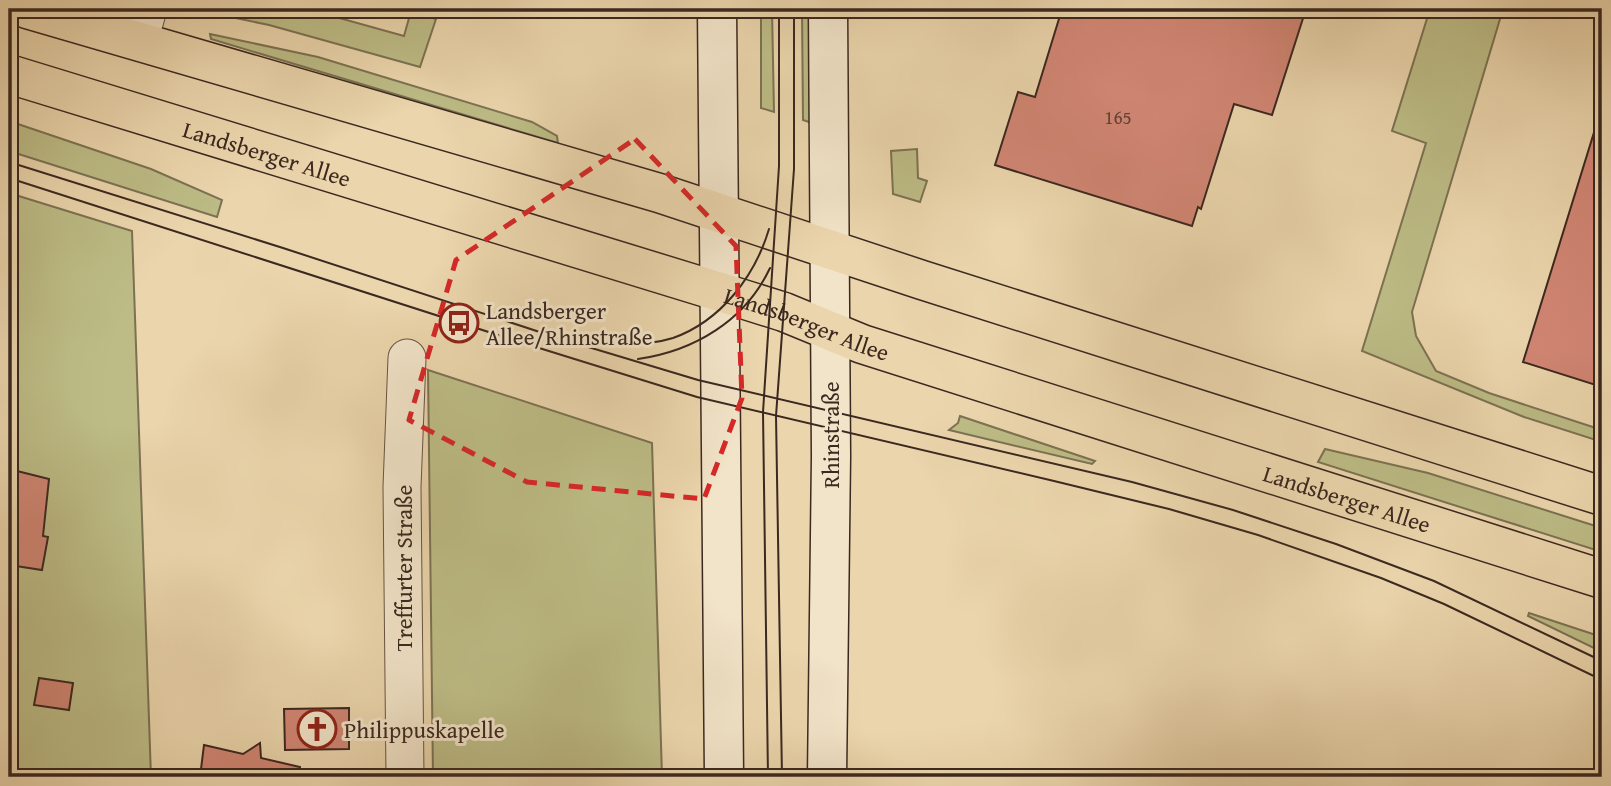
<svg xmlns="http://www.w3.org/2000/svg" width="1611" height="786" viewBox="0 0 1611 786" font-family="'Gentium Book Plus',serif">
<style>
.green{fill:#bdbc86;stroke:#7c7253;stroke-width:2}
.building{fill:#d18674;stroke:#3b2820;stroke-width:2}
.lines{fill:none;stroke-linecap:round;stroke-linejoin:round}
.street-casing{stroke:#675343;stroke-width:39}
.secondary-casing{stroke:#3b2820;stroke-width:41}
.primary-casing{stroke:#3b2820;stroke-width:41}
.street{stroke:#f2e4c9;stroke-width:37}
.secondary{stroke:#f2e4c9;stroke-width:38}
.primary{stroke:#ebd5ac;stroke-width:38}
.tram{stroke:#3b2820;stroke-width:2}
.marked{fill:none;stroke:#d62828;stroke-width:5;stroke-dasharray:14 9;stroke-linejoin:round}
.labels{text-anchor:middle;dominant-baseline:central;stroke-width:6;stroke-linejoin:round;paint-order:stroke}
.number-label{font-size:19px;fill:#604035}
.street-label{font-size:23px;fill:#3b2820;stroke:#f2e4c9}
.poi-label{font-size:23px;fill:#3b2820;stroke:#f2e4c9;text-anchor:start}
</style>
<rect width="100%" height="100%" fill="#ebd5ac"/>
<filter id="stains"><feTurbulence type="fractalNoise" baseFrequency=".00286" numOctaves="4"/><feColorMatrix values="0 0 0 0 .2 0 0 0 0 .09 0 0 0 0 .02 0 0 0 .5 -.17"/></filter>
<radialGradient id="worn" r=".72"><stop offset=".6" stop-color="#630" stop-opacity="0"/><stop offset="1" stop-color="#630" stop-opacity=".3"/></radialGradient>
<!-- green -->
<path class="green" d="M203,9H307L404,36L411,11L436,19L420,67L269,25L202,11Z
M761,9H772L774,112L761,108Z
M802,9H815L818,125L803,120Z
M1430,9H1503L1412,312L1416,336L1436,371L1489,393L1602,430V442L1524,417L1362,351L1426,143L1392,131Z
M210,34L318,57L532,122L557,136L558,143L211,39Z
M9,121L151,169L222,200L217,217L9,151Z
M917,149L918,178L927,181L920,202L893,194L891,151Z
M9,193L132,231L151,777H9Z
M428,370L652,443L662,777H433Z
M960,416L1095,461L1092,464L949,430L958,423Z
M1325,449L1428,473L1602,528V552L1318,462Z
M1529,613L1602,637V652L1528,616Z"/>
<!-- building -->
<path class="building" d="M1062,9H1306L1272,115L1234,104L1201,209L1198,207L1192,226L995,165L1018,92L1035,97Z
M1596,126L1602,127V387L1523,362Z
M9,469L49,479L43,536L48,537L42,570L9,565Z
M39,678L73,683L69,710L34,705Z
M349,708V749L285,750L284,709Z
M260,743L261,758L300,767L299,777H200L204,745L243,754Z"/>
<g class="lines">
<defs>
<path id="street" d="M139,41L148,9
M405,777L402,487L407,358"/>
<path id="secondary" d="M717,9L724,777
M827,777L831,456L828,9"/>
<g id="primary">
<path d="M27,9L659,193L922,280L1602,496"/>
<path id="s1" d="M9,74L733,296L784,312L862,344L1602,579"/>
</g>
</defs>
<!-- street casing -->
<use href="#street" class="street-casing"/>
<!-- secondary casing -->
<use href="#secondary" class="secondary-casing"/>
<!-- primary casing -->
<use href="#primary" class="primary-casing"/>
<!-- street -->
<use href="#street" class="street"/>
<!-- secondary -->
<use href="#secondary" class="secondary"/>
<!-- primary -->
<use href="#primary" class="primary"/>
<!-- tram -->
<path class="tram" d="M9,162L283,248L555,337L698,380L1132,482L1233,510L1336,544L1434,581L1602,661
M9,178L523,343L697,397L1054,481L1169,509L1258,535L1381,578L1444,604L1602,680
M604,344C627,345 651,345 673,338C721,321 755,276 769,229
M638,359C694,351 745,321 770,268
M768,777L763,412L779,166V9
M782,777L776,416L794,169V9"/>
</g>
<!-- marked area -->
<path class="marked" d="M635,139L736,246L742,398L704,499L527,482L409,420L456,260Z"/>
<!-- icons -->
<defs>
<symbol id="bus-ring" viewBox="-11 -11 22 22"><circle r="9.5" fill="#f2e4c9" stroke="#8f2418" stroke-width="1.5"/><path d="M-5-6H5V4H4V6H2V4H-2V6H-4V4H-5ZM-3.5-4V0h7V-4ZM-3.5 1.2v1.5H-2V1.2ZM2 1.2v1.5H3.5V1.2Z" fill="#8f2418"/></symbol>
<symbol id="church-ring" viewBox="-11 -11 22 22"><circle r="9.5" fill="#f2e4c9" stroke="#8f2418" stroke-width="1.5"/><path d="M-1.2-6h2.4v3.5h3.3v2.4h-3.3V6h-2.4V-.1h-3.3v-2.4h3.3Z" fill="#8f2418"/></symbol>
</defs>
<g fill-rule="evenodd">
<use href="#bus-ring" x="437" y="301" width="44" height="44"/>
<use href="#church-ring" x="295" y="707" width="44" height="44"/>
</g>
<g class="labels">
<!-- number labels -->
<g class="number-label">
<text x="1118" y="117">165</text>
</g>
<!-- street labels -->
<g class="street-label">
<text stroke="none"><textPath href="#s1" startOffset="270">Landsberger Allee</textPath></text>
<text stroke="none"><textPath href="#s1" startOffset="836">Landsberger Allee</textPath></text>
<text transform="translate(830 435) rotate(-90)">Rhinstraße</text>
<text stroke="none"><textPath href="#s1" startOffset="1404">Landsberger Allee</textPath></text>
<text transform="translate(403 568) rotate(-90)">Treffurter Straße</text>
</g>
<!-- poi labels -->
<g class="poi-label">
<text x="486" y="310">Landsberger<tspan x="486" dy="26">Allee/Rhinstraße</tspan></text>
<text x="344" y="729">Philippuskapelle</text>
</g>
</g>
<!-- margin -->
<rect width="1611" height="786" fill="none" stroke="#ebd5ac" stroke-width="35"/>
<rect x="10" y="10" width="1590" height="765" fill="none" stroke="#3b2820" stroke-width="3.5"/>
<rect x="18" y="18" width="1576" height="751" fill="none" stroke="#3b2820" stroke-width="2"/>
<rect width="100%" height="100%" filter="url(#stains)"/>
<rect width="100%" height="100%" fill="url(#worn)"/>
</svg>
